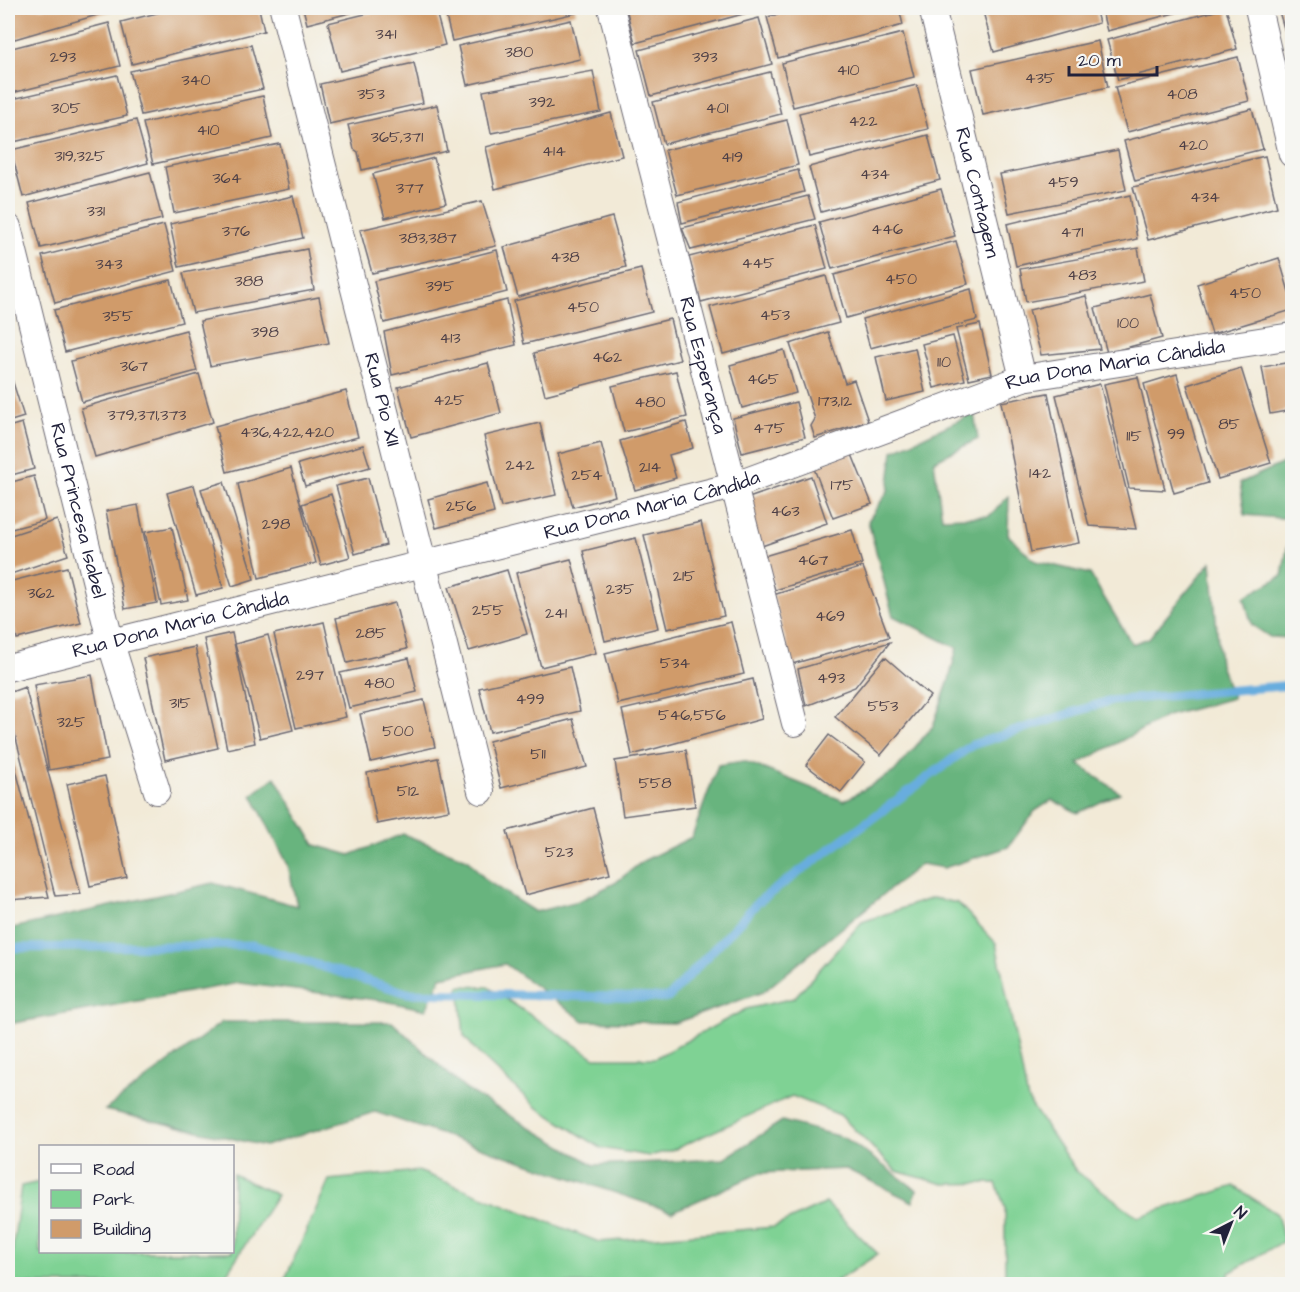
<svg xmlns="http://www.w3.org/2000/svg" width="1300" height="1292" viewBox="0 0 1300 1292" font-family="'Architects Daughter',sans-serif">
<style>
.green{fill:#7fd294;stroke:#507a68;stroke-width:1.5}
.forest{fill:#67b47e;stroke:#446b5c;stroke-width:1.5}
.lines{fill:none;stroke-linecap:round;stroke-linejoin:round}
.stream{stroke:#68adde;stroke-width:9}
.building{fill:#d09b6a}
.minor-casing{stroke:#6b6872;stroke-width:28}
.minor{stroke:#fff;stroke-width:26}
.labels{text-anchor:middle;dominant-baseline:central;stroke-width:4.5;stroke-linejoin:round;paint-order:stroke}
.number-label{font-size:16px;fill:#4e4047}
.street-label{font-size:20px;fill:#22223b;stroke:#f6f6f2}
</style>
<rect width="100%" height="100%" fill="#f6f6f2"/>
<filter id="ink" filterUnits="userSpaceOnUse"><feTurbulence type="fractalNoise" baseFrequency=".0167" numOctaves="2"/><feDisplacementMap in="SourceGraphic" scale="12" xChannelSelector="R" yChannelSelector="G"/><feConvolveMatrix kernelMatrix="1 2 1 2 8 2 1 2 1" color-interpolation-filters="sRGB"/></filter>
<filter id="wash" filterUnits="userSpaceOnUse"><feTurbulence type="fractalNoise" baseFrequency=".008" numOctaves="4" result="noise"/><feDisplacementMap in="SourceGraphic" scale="24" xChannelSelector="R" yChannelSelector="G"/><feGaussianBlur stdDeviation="1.35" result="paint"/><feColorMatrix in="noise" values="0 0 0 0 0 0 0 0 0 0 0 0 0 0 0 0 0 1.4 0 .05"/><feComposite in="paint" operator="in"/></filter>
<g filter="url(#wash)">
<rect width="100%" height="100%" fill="#f2ead7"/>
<!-- green -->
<path class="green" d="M932,898L958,903L996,943L1028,1100L1076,1171L1138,1217L1234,1186L1277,1214L1284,1241L1229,1273V1284H1005V1208L996,1183L944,1184L896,1171L840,1115L792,1096L673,1150L649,1156L601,1148L536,1107L479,1054L464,1036L459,986L488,987L595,1058H655L746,1009L794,998L862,922Z
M418,1171L599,1242L774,1227L826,1203L878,1254L832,1284H287L284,1281L329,1180Z
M233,1174L277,1195L220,1284H8L21,1186L40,1182V1252H232Z"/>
<!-- forest -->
<path class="forest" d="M974,413L978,439L934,461L942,518L989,516L1009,496L1008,535L1035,561L1090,574L1132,644L1149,638L1211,562L1220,665L1233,698L1167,716L1078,764L1120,793L1078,813L1052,800L1035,811L1008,847L944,868L921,864L763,992L675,1023L584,1021L505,964L441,977L426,1010L385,1001L239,983L8,1024V929L213,883L297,906L288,865L252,795L275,777L315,845L350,855L403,834L467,859L487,881L535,912L579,901L615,883L643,861L692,837L718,765L744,761L844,801L894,772L933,726L949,680L957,648L893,616L868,521L888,491L893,451Z
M1292,459V519L1245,515L1240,483Z
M1292,522V638L1270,637L1252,625L1244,597L1282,576Z
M222,1022H392L465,1089L594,1165L724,1159L782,1121L845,1138L917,1190L913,1202L846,1169L760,1173L672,1212L375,1112L265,1146L105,1110Z"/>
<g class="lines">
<!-- stream -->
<path class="stream" d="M8,948L253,945L407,993L668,998L758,902L972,745L1109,701L1292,685"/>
</g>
<g id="blocks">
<!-- building -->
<path class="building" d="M8,8H110L111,11L8,41Z
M177,8H259L264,31L132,64L121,22Z
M303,8H369L307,24Z
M390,8H435L445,45L340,71L328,23Z
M444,8H575L576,13L452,41Z
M626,8H757L758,10L635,43Z
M802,8H899L903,25L778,58L767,17Z
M982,8H1095L1099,23L994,52Z
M1101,8H1193L1107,31Z
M1226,8L1237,49L1118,80L1107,40Z
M1278,8H1292V44L1289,45Z
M759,18L772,64L651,96L639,50Z
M571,20L580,59L467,85L458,46Z
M109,23L120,66L8,94V49Z
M903,33L914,77L793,107L782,63Z
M1098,41L1108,87L983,115L972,69Z
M251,45L263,89L141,115L130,71Z
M1238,57L1249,101L1127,132L1115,87Z
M414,63L423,103L329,124L320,84Z
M593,71L601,112L491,133L483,91Z
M770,72L781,114L664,144L653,102Z
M117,75L127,116L9,143L8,100Z
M917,85L928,129L809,157L799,113Z
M263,96L272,138L153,164L143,123Z
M437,105L447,151L362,170L358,152L354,149L348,125Z
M1252,109L1263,149L1135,181L1124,141Z
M611,113L622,156L495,189L486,147Z
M136,120L148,163L23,197L11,150Z
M787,120L798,165L677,195L665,150Z
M928,135L940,180L821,212L809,167Z
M280,144L289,189L174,213L165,167Z
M1118,150L1126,190L1009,213L1000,174Z
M1265,156L1277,207L1148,240L1133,187Z
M434,158L446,203L385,218L373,174Z
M798,170L804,192L682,223L678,202Z
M150,172L162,219L41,248L29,203Z
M941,189L955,236L832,269L819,222Z
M1130,195L1137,239L1016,266L1007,224Z
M293,196L303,238L179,267L170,224Z
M808,196L815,219L691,250L682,228Z
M482,201L496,246L372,273L360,230Z
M612,217L626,267L518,297L504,247Z
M164,225L176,271L55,303L42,256Z
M815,225L827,269L701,302L689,257Z
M956,241L968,284L846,318L834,275Z
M1138,248L1144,281L1026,302L1020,269Z
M307,249L314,290L193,313L183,273Z
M497,250L507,292L384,323L374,281Z
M1279,258L1292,302V310L1212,334L1197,284Z
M641,269L652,312L524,344L514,301Z
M826,276L839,323L723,354L710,307Z
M171,280L182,322L65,352L54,310Z
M971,289L977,320L870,348L862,319Z
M1150,294L1162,338L1107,353L1095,308Z
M1086,296L1100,349L1041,355L1029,310Z
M319,297L329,343L210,366L200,321Z
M507,300L516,345L392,375L384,332Z
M670,319L680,360L545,395L534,353Z
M980,324L992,374L969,379L956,329Z
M186,330L197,371L82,402L71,361Z
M828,332L845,383L854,380L868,421L815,438L811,426L815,419L790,344Z
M953,336L965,380L934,388L922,344Z
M915,348L925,392L886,401L876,357Z
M784,350L796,393L742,408L730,365Z
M1292,362V410L1270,414L1262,367Z
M488,363L501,413L411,437L398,387Z
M1241,368L1271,463L1218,479L1187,385Z
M676,371L687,417L624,432L612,386Z
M10,373L24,417L8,422V374Z
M199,374L213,422L95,457L81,408Z
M1177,374L1208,483L1174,493L1144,384Z
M1138,377L1165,490L1129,488L1104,384Z
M1100,384L1136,529L1089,526L1056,395Z
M346,391L358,437L227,472L215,426Z
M1048,393L1079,543L1031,552L1001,402Z
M796,402L805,437L742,453L733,418Z
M686,422L693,448L669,455L676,478L635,490L620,441Z
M22,423L34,469L8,476V427Z
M540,423L556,495L501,507L484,436Z
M601,443L615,496L573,507L558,454Z
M363,445L370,467L305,486L298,464Z
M851,452L872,504L833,518L813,466Z
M291,468L316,563L259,578L238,484Z
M34,476L45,520L8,530V483Z
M811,476L827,523L759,547L743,500Z
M368,478L386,545L355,554L336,486Z
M224,482L254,579L232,586L201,489Z
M487,483L494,513L436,528L428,499Z
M194,485L223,588L196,595L167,493Z
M331,494L350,557L321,565L302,504Z
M138,505L157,603L125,609L106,511Z
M57,520L68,555L8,575V536Z
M701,522L724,616L667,629L644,535Z
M172,527L188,600L161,605L145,532Z
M852,530L862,564L775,590L764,556Z
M636,538L658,628L605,641L583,551Z
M571,559L596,653L541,667L516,573Z
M67,567L81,623L17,639L8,604V582Z
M863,567L889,637L792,664L773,595Z
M507,570L527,634L469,651L449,587Z
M395,603L407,649L347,663L336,618Z
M324,622L346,717L296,728L274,634Z
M731,622L744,674L618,704L605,653Z
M232,633L255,743L227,749L204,639Z
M268,635L293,730L260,738L235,644Z
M890,642L855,687L806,706L798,669Z
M195,647L218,748L165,760L143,658Z
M885,657L930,696L881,755L835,717Z
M409,658L417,692L349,708L340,673Z
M570,667L580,711L490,732L479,688Z
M92,675L108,760L49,770L34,685Z
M753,679L762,719L632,755L622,710Z
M25,687L81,894L55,896L8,706V693Z
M424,700L435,747L371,762L360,714Z
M573,719L587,767L501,788L489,741Z
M829,735L865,762L841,792L806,765Z
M8,739L49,897L8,900Z
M686,750L695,806L623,816L615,761Z
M438,758L449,810L377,824L367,773Z
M105,776L127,878L90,886L67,784Z
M593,808L610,873L525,895L507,831Z"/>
</g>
</g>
<g filter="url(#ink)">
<use href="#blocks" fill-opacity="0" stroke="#6b6872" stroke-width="1.5"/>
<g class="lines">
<defs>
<g id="minor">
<path id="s1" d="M283,8L481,791"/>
<path id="s2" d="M611,8L795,723"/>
<path id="s3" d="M932,8L1023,378"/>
<path d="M1258,8L1292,154"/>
<path id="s4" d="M8,227L111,644L157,791"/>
<path id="s5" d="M8,668L733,486L1023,378L1292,336"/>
</g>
</defs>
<!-- minor casing -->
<use href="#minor" class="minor-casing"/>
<!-- minor -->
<use href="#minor" class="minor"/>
</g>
</g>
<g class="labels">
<!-- number labels -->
<g class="number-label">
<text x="386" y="34">341</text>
<text x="519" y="52">380</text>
<text x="63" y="57">293</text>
<text x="705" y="57">393</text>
<text x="848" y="70">410</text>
<text x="1040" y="78">435</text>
<text x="196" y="80">340</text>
<text x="371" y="94">353</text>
<text x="1182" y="94">408</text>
<text x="542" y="102">392</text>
<text x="66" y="108">305</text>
<text x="717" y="108">401</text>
<text x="863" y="121">422</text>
<text x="208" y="130">410</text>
<text x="397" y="137">365,371</text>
<text x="1193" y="145">420</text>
<text x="554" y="151">414</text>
<text x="80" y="156">319,325</text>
<text x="732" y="157">419</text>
<text x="875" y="174">434</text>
<text x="227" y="178">364</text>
<text x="1063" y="182">459</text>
<text x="410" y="188">377</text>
<text x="1205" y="197">434</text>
<text x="96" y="211">331</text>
<text x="887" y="229">446</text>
<text x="236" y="231">376</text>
<text x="1072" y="232">471</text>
<text x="428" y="238">383,387</text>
<text x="565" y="257">438</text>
<text x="758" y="263">445</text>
<text x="109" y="264">343</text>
<text x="1082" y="275">483</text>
<text x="901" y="279">450</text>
<text x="249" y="281">388</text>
<text x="440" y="286">395</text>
<text x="1245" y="293">450</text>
<text x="583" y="307">450</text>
<text x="775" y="315">453</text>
<text x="118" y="316">355</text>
<text x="1128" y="323">100</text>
<text x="265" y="332">398</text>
<text x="450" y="338">413</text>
<text x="607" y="357">462</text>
<text x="944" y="362">110</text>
<text x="134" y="366">367</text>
<text x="763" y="379">465</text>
<text x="449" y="400">425</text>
<text x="835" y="401">173,12</text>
<text x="650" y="402">480</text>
<text x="147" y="415">379,371,373</text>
<text x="1229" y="424">85</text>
<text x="769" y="428">475</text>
<text x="287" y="432">436,422,420</text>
<text x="1176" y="434">99</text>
<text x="1134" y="436">115</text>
<text x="520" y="465">242</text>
<text x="650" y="467">214</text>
<text x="1040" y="473">142</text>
<text x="587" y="475">254</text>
<text x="842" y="485">175</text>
<text x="461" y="506">256</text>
<text x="785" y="511">463</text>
<text x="276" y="524">298</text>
<text x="813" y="560">467</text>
<text x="684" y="576">215</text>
<text x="620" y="589">235</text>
<text x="41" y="593">362</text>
<text x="488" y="610">255</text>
<text x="556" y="613">241</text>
<text x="830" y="616">469</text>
<text x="371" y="633">285</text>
<text x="675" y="663">534</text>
<text x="310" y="675">297</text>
<text x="831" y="678">493</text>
<text x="379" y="683">480</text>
<text x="530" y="699">499</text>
<text x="180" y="703">315</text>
<text x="883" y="706">553</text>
<text x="692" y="715">546,556</text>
<text x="71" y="722">325</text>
<text x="398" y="731">500</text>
<text x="538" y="754">511</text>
<text x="655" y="783">558</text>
<text x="408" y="791">512</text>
<text x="559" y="852">523</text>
</g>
<!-- street labels -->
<g class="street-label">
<text stroke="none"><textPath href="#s3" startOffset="190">Rua Contagem</textPath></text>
<text stroke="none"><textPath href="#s2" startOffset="369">Rua Esperança</textPath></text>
<text stroke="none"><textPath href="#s5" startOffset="1150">Rua Dona Maria Cândida</textPath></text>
<text stroke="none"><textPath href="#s1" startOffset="404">Rua Pio XII</textPath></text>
<text stroke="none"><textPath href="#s5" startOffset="664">Rua Dona Maria Cândida</textPath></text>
<text stroke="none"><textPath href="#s4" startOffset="292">Rua Princesa Isabel</textPath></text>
<text stroke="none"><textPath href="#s5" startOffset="178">Rua Dona Maria Cândida</textPath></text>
</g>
</g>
<!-- margin -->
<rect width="1300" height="1292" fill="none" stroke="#f6f6f2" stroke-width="30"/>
<!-- legend -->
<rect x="39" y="1145" width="195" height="108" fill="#f6f6f2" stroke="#a1a1a9" stroke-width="1.5"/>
<rect x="51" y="1164" width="30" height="9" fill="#ffffff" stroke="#a1a1a9" stroke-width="1.5"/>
<text x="93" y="1175" font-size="18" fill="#22223b">Road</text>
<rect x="51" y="1190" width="30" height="18" fill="#7fd294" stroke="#a1a1a9" stroke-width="1.5"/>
<text x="93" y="1205" font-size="18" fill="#22223b">Park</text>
<rect x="51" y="1220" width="30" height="18" fill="#d09b6a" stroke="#a1a1a9" stroke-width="1.5"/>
<text x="93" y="1235" font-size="18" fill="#22223b">Building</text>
<!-- north arrow -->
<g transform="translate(1231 1223) rotate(42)" stroke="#f6f6f2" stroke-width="4.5" paint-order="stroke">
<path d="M0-4.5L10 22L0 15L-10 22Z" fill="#22223b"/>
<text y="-9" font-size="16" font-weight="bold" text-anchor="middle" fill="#22223b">N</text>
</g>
<!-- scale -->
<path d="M1069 66v9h88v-9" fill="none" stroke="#22223b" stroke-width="3"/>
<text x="1078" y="66" font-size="18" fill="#22223b" stroke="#f6f6f2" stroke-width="4.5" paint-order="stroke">20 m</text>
</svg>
